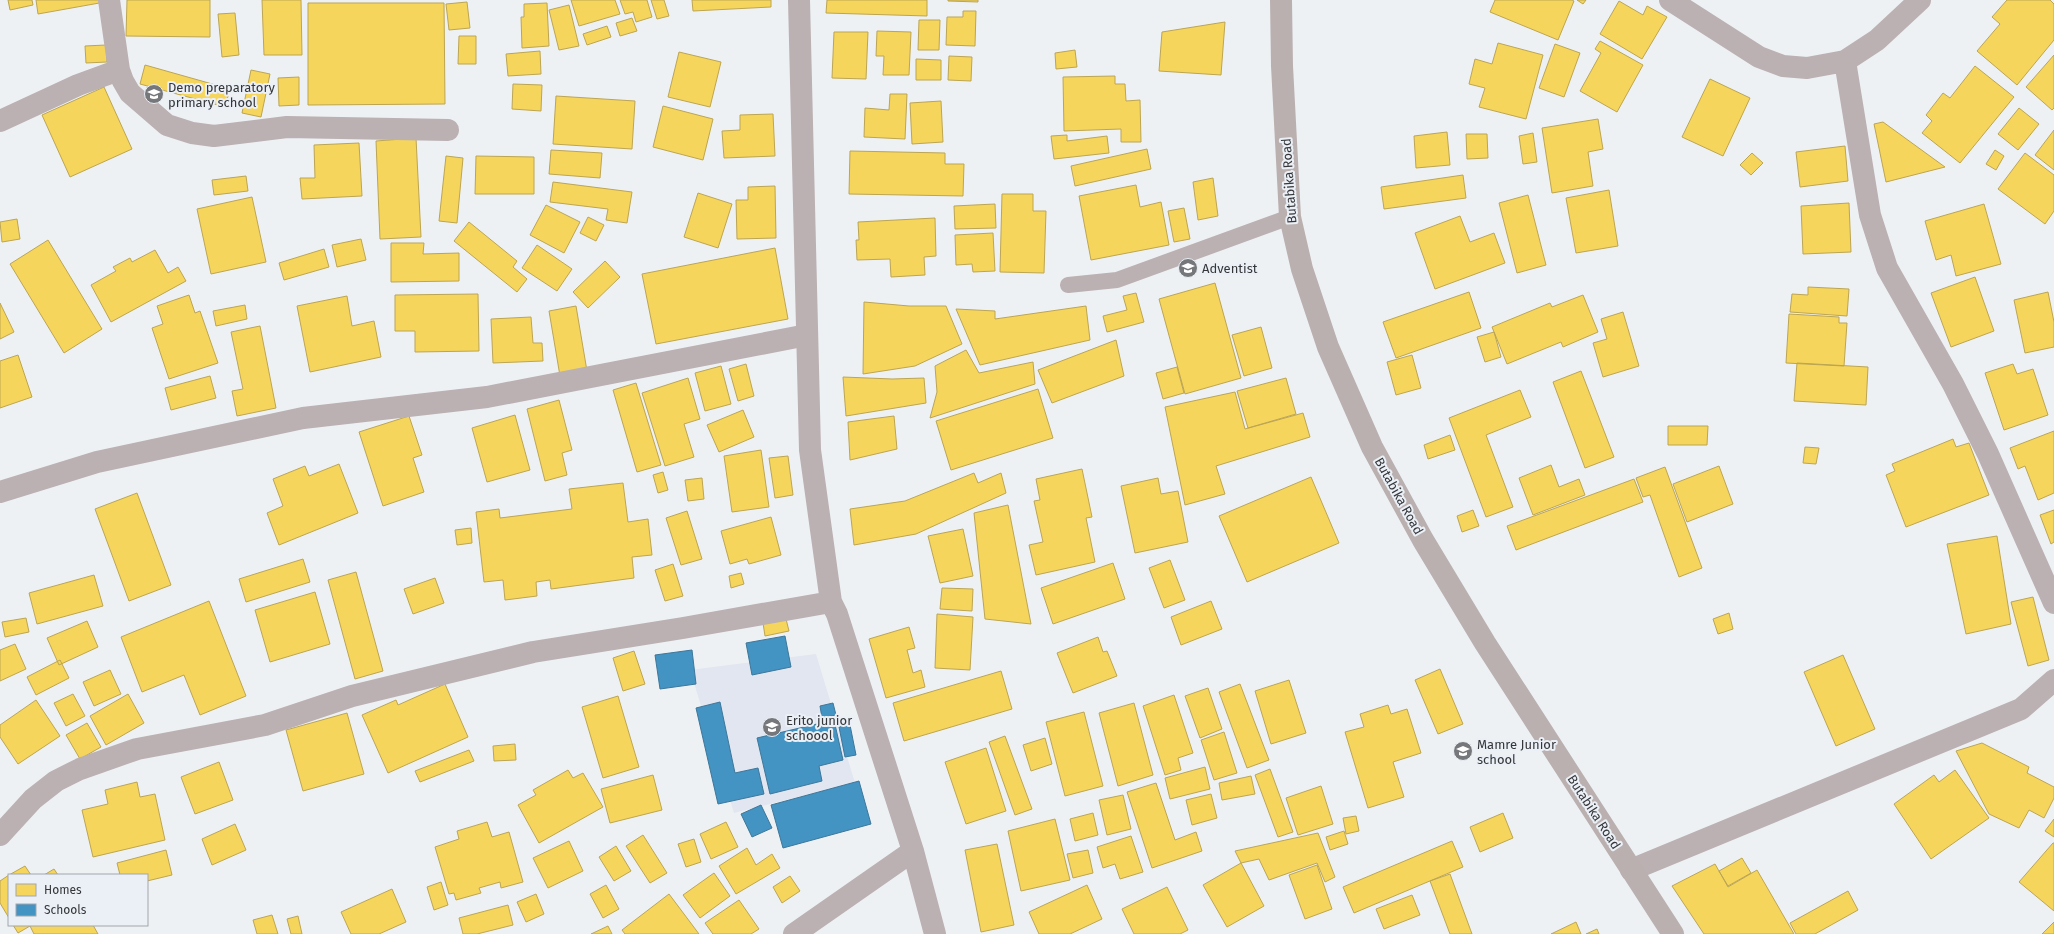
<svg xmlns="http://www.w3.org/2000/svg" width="2054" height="934" viewBox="0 0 2054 934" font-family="'Fira Sans',sans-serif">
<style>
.built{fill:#e1e6f0}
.homes{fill:#f6d55c;stroke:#bca552}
.schools{fill:#4393c3;stroke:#3e779a}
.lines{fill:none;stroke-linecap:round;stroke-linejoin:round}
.lane{stroke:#bbb0b2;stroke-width:16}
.street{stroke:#bbb0b2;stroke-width:22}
.secondary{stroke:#bab0b0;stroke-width:22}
.labels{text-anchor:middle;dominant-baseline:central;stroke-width:4;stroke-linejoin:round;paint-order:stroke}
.poi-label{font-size:13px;fill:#343639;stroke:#ebf0f7;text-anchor:start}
.street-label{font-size:13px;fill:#343639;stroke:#ebf0f7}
</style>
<rect width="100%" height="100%" fill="#eef1f4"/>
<!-- built -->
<path class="built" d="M816,654L855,783L734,813L690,670Z"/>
<!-- homes -->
<path class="homes" d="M8,0H32L33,5L10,10Z
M36,0H104L105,2L38,14Z
M127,0H210V37L126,36Z
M262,0H301L302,55H264Z
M571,0H615L620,14L579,26Z
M620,0H647L652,17L636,22L633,12L625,14Z
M651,0H664L669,16L657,19Z
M692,0H771V7L693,11Z
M827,0H927V16L826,13Z
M948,0H978V2L948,1Z
M1495,0H1572L1574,1L1558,40L1490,12Z
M1577,0H1586L1583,4Z
M2007,0H2050L2054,4V40L2017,85L1977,51L2000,24L1992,17Z
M1619,1L1643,15L1647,6L1667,17L1642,59L1600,34Z
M467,2L470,28L449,30L446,4Z
M308,3H444L445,104L308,105Z
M547,3L549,46L522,48L521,17H524V4Z
M569,5L579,46L559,50L549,10Z
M963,11H976L975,46L946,45L947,17H963Z
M235,13L239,55L222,57L218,14Z
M632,18L637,31L620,36L616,23Z
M919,20H940L939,50H918Z
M1225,22L1221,75L1159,71L1162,32Z
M607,26L611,37L587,45L583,34Z
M877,31L911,32L909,75H883L884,56H876Z
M834,32H868L866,79L832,78Z
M459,36H476V64H458Z
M1600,41L1643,65L1617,112L1580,91L1601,53L1595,49Z
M1498,43L1543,55L1526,119L1479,107L1485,88L1469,84L1475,59L1492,64Z
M1555,44L1580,53L1564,97L1539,88Z
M106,45L107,62L86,63L85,46Z
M1075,50L1077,67L1056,69L1055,53Z
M540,51L541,74L508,76L506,54Z
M679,52L721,62L710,107L668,97Z
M2054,55V108L2052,110L2026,87Z
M949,56L972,57L971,81L948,80Z
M916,59L941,60V80H916Z
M145,65L230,89L225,107L140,84Z
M1975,66L2014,97L1960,163L1922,133L1932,121L1926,115L1943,93L1950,98Z
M251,70L270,74L261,117L242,113Z
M1115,76V84H1125L1126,101L1140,100L1141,142H1121V129L1064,131L1063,77Z
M299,77V105L279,106L278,78Z
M1710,79L1750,98L1723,156L1682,137Z
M513,84L542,85L541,111L512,109Z
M104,87L132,149L70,177L42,115Z
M890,94H907L905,139L864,137L865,108L889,110Z
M556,96L635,101L632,149L553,144Z
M941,101L943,142L912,144L910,103Z
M663,106L713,119L703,160L653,147Z
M2019,108L2039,124L2018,150L1998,134Z
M773,114L775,156L724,158L722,131L740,130V115Z
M1598,119L1603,149L1588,152L1593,186L1552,193L1542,128Z
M1883,122L1945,167L1886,182L1874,124Z
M2054,130V170L2035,155Z
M1447,132L1450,165L1416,168L1414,136Z
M1533,133L1537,162L1523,164L1519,136Z
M1466,134H1487L1488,158L1467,159Z
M1067,135V141L1107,136L1109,153L1054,159L1051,136Z
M416,138L421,237L380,239L376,141Z
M359,143L362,196L302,199L300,178H315L314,145Z
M1845,146L1848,181L1800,187L1796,152Z
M1147,149L1151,169L1075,186L1071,166Z
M551,150L602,153L600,178L549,174Z
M1995,150L2004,156L1996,170L1986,164Z
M850,151L945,153V164H964L963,196L849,194Z
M1752,153L1763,163L1751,175L1740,165Z
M2025,153L2054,175V211L2045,224L1998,189Z
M446,156L463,158L457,223L439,221Z
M476,156L534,157V194H475Z
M1463,175L1466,198L1384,209L1381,187Z
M246,176L248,191L214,195L212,180Z
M1213,178L1218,216L1198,220L1193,182Z
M553,182L632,192L627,223L606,220L608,209L550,202Z
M1136,185L1140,207L1161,202L1169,245L1091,260L1079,196Z
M775,186L776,238L737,239L736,200H748V187Z
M1609,190L1618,246L1576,253L1566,198Z
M698,193L732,204L718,248L684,237Z
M1002,194H1033V211H1046L1044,273L1000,272Z
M1528,195L1546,265L1517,273L1499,203Z
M252,197L266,262L211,274L197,209Z
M1849,203L1851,252L1803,254L1801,206Z
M995,204L996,228L955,229L954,206Z
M1984,204L2001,264L1956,276L1951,255L1936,260L1925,221Z
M546,205L580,222L564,253L530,235Z
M1184,208L1190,239L1174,242L1168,211Z
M1460,216L1470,242L1494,233L1505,263L1435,289L1415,233Z
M588,217L604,225L596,241L580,233Z
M935,218L936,256L924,257L925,275L891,277L890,259L857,260L856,240H859L858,222Z
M17,219L20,239L2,242L0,222Z
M469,222L517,261L513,267L527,279L517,292L454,241Z
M993,233L995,271L973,272L972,264L956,265L955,235Z
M361,239L366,260L337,267L332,245Z
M48,240L102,329L64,353L10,264Z
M391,243H424L423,254L459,253V281L391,282Z
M537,245L572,269L557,291L522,268Z
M775,248L788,319L656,344L642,274Z
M324,249L329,267L284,280L279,263Z
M155,250L168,273L178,267L186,281L111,322L91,285L116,271L113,267L130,258L132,262Z
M605,261L620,277L588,308L573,292Z
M1975,277L1994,331L1951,347L1931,293Z
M1215,283L1241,378L1185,394L1159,299Z
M1808,287L1849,289L1847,316L1790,312L1792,294L1808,295Z
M1469,292L1481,328L1396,358L1383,322Z
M2048,292L2054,322V347L2025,353L2014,300Z
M1136,293L1144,322L1107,332L1103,316L1127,310L1123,296Z
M478,294L479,351L415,352V331H395V295Z
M189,295L195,313L200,311L218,363L169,379L152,328L163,324L157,306Z
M1583,295L1598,332L1563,347L1561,342L1507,364L1492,327L1550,303L1552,307Z
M347,296L352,326L374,321L381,357L310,372L297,306Z
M864,302L909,306H946L962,344L915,366L863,374Z
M0,303L14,332L0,339Z
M245,305L247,319L216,326L213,311Z
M576,306L587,371L560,376L549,311Z
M1086,306L1090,340L980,365L956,309L995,311V319Z
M1623,312L1639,366L1603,377L1593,343L1607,339L1601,319Z
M1789,314L1839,317V323H1847L1844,366L1786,363Z
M531,317L533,343H542L543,361L493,363L491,319Z
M260,326L276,408L237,416L232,391L243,389L231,332Z
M1261,327L1272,368L1244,376L1232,335Z
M1494,332L1501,357L1485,362L1477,337Z
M1116,340L1124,376L1052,403L1038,370Z
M966,350L979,373L1033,362L1035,384L930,418L937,392L935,366Z
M18,355L32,397L0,408V361Z
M1412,355L1421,388L1396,395L1387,362Z
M1797,363L1868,367L1866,405L1794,401Z
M746,364L754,396L738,401L729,369Z
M2013,364L2017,374L2033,369L2048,415L2004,430L1985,373Z
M721,366L731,404L705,411L695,373Z
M1177,367L1184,393L1163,399L1156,373Z
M1581,371L1614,457L1585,468L1553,382Z
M210,376L216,398L171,410L165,388Z
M843,377L892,379L924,378L926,403L846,416Z
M688,378L700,419L684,424L694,457L665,466L642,393Z
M1286,378L1296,414L1248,428L1237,391Z
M636,383L661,465L637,472L613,390Z
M1038,389L1053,438L951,470L936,421Z
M1520,390L1531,417L1486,435L1513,507L1486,517L1449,418Z
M1235,392L1245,429L1303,413L1310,437L1216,466L1225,494L1185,505L1165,407Z
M559,400L572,450L562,453L567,475L545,481L527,409Z
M743,410L754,437L719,452L707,425Z
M515,415L530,470L487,482L472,428Z
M409,416L422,455L413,458L424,492L383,506L359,432Z
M894,416L897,449L850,460L848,422Z
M1668,426H1708L1707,445H1668Z
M2054,431V493L2038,500L2025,466L2018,469L2010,448Z
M1450,435L1455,450L1428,459L1424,445Z
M1953,439L1956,447L1969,443L1989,495L1906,527L1886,475L1895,471L1892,464Z
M1805,447L1819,448L1816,464L1803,463Z
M761,450L769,507L732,512L724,456Z
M788,456L793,495L775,498L769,458Z
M339,464L358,513L279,545L267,513L283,506L273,479L305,466L309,476Z
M1551,465L1559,487L1579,479L1585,495L1533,515L1519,478Z
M1719,466L1733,504L1687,522L1673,484Z
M1665,467L1702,568L1679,577L1650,495L1643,497L1636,478Z
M1082,469L1092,517L1086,518L1095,562L1036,575L1029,545L1043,542L1034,501L1040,500L1036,479Z
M663,472L668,490L658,493L653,475Z
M974,473L978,483L1001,473L1006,493L916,534L854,545L850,509L905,501Z
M1311,477L1339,543L1247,582L1219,516Z
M702,478L704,499L688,501L685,480Z
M1158,478L1161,494L1178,491L1188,542L1135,553L1121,486Z
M1634,479L1643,502L1516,550L1507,526Z
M623,483L628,522L648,519L652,555L632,557L634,578L551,589L550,580L536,582L537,596L505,600L503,580L484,582L476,512L499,509L500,518L572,509L569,489Z
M137,493L171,585L129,601L95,509Z
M1008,505L1031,624L985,619L974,513Z
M1473,510L1479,526L1462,532L1457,516Z
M2054,510V542L2051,544L2040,515Z
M687,511L702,559L681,565L666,518Z
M771,517L781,555L749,564L747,559L730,564L721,531Z
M471,528L472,543L457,545L455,530Z
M963,529L973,576L940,583L928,536Z
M1997,536L2011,624L1966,634L1947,544Z
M303,559L310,582L246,602L239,579Z
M1170,560L1185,600L1164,608L1149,568Z
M1113,563L1125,599L1053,624L1041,588Z
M673,564L683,596L665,601L655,570Z
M356,572L383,671L355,679L328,580Z
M741,573L744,584L731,588L729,576Z
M94,575L103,606L37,624L29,593Z
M435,578L444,603L413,614L404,589Z
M942,588L973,589L972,611L940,609Z
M315,592L330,644L270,662L255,610Z
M2033,597L2049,660L2028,666L2011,602Z
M209,601L246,696L200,715L184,675L142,692L121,637Z
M1211,601L1222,629L1181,645L1171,617Z
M1729,613L1733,629L1718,634L1713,619Z
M937,614L973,617L970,670L935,668Z
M26,618L29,632L5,637L2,622Z
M786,619L789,631L765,636L763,623Z
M87,621L98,647L59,665L47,638Z
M909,627L915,648L907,650L913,673L921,670L925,687L886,698L869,639Z
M1098,637L1103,652L1107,651L1117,676L1073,693L1057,653Z
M15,644L26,669L0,681V650Z
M634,651L645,684L623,691L613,658Z
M1843,655L1875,729L1836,746L1804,672Z
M60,660L69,678L36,695L27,677Z
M1440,669L1463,724L1438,734L1415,680Z
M110,670L121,694L94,706L83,682Z
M1001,671L1012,709L904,741L893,703Z
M1289,680L1306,733L1271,744L1255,691Z
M445,684L468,737L388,773L362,715L396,700L398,705Z
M1240,684L1269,760L1247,768L1219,692Z
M1208,688L1222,729L1200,738L1185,696Z
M73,694L85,716L66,726L54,703Z
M128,694L144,723L106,745L90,716Z
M1174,695L1193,753L1178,758L1181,770L1165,775L1143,706Z
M618,696L639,767L603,778L582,707Z
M36,700L60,736L18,764L0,737V725Z
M1134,703L1153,775L1118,786L1099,713Z
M1388,705L1391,714L1407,709L1421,753L1393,762L1404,797L1368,808L1345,732L1364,727L1360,714Z
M1084,712L1103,786L1065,796L1046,722Z
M347,713L364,774L303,791L286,730Z
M87,723L101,747L80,759L66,735Z
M1224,732L1237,773L1214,780L1201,740Z
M1005,736L1032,809L1015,815L989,742Z
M1045,738L1052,764L1031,771L1023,745Z
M1982,743L2029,767L2027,773L2054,787V798L2044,818L2029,810L2019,828L1989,814L1956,751Z
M515,744L516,760L494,761L493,746Z
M986,748L1006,811L966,824L945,762Z
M469,750L474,761L420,782L415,771Z
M219,762L233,800L195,814L181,777Z
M1205,767L1210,789L1170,799L1165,778Z
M1270,769L1293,832L1278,837L1255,775Z
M568,770L573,778L583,773L603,807L539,843L518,805L536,795L533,790Z
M1955,770L1989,818L1931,859L1894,804L1934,775L1939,782Z
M653,775L662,810L610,823L601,789Z
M1251,776L1255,794L1222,800L1219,783Z
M137,782L140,797L155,794L165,840L93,857L82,810L108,804L105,790Z
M1156,783L1175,840L1196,832L1202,851L1152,868L1127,792Z
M1321,786L1333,824L1298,835L1286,798Z
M1211,794L1217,818L1192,825L1186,800Z
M1123,795L1131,829L1107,835L1099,800Z
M1093,813L1098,835L1075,841L1070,819Z
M1503,813L1513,838L1480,852L1470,827Z
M1356,816L1359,831L1346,834L1343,818Z
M1055,819L1070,880L1021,891L1008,831Z
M2054,819V837L2045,831Z
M487,822L492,837L509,832L523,882L501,888L500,882L479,888L481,893L456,900L454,893L449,894L435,847L459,839L457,831Z
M726,822L738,847L711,859L700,834Z
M235,824L246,850L212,865L202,839Z
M1344,831L1348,844L1330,850L1326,837Z
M1318,833L1335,877L1325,882L1317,863L1269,880L1259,859L1241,863L1235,851Z
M643,835L667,873L650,883L626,846Z
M1131,836L1143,872L1120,879L1115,864L1103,868L1097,847Z
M694,839L701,862L686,867L678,844Z
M569,841L583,871L548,888L533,858Z
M1452,841L1463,867L1354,913L1343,887Z
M2053,843H2054V911L2019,882Z
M997,844L1014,925L981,932L965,850Z
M616,846L631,871L614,881L599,857Z
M747,848L756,865L772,854L780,868L736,894L719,866Z
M166,850L172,875L147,881V875H120L117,863Z
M1088,850L1093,873L1073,878L1067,854Z
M1742,858L1751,873L1728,886L1719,871Z
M1241,863L1264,906L1227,927L1203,885Z
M1715,864L1728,887L1757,870L1794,934H1704L1672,886Z
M1317,865L1332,909L1305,919L1289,875Z
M25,866L31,875H9Z
M54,869L58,875H44Z
M714,873L730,896L700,918L683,895Z
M1450,874L1472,934H1450L1430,881Z
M9,875V918L0,903V881Z
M790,876L800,891L782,903L773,887Z
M441,882L448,905L434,910L427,887Z
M606,885L619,909L603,918L590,894Z
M1087,885L1102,919L1070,934H1039L1029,912Z
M1167,887L1188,930L1180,934H1134L1122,909Z
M392,889L406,922L379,934H351L341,912Z
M1848,891L1858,910L1815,934H1796L1790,923Z
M536,894L544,914L526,922L517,902Z
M669,894L699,934H625L622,930Z
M1412,895L1420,915L1384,929L1376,909Z
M739,900L759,929L751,934H713L705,923Z
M508,905L513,925L477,934H463L459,918Z
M272,915L278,934H257L253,920Z
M298,916L302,934H291L287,919Z
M1576,922L1581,934H1551Z
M2054,922V934H2042Z
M13,925H93L98,934H34L30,926L18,933Z
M608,926L612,934H591Z
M1597,929L1599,934H1586Z"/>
<!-- schools -->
<path class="schools" d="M785,636L791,667L752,675L746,643Z
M692,650L696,684L660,689L655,655Z
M720,702L735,773L758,768L764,794L718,804L696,708Z
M833,703L836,715L822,718L820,706Z
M834,720L843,760L819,766L822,781L770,794L757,738Z
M850,725L856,755L845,757L839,727Z
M859,781L871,824L783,848L771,805Z
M761,805L772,828L752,837L741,814Z"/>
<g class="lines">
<!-- lane -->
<path class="lane" d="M1068,285L1117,280L1290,217"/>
<!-- street -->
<path class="street" d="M109,0L119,70L123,81L130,93L167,125L192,133L214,136L287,127L448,130
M799,0L810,450L831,602L837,614L913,851L935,934
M1670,0L1759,57L1783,66L1807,68L1845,61L1870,215L1887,268L1953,384L1988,454L2054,603
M1845,61L1877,40L1920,0
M0,121L78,85L119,70
M0,492L97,462L303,418L487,397L807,335
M0,835L33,799L56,781L80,769L137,749L265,725L352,696L533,652L683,628L831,602
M1631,870L2021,709L2054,680
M794,934L913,851"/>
<!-- secondary -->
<path class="secondary" d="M1281,0L1282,66L1290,217L1302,269L1328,347L1372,447L1423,540L1485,643L1673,934"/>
</g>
<!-- icons -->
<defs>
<symbol id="school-disc" viewBox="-11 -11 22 22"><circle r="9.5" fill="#75777a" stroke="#ebf0f7"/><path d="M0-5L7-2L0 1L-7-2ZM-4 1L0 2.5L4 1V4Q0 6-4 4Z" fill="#fff"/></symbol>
</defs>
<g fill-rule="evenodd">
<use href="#school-disc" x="143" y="83" width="22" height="22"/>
<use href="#school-disc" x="1177" y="257" width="22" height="22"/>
<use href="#school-disc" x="761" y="716" width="22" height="22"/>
<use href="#school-disc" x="1452" y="740" width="22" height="22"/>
</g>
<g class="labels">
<!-- poi labels -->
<g class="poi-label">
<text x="168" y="87">Demo preparatory<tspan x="168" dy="15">primary school</tspan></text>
<text x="1202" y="268">Adventist</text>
<text x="786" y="720">Erito junior<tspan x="786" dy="15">schoool</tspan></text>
<text x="1477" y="744">Mamre Junior<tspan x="1477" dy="15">school</tspan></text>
</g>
<!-- street labels -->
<g class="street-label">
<text transform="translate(1289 181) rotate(-94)">Butabika Road</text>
<text transform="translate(1399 496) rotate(61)">Butabika Road</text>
<text transform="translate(1594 812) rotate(57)">Butabika Road</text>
</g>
</g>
<!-- legend -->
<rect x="8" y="874" width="140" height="52" fill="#ebf0f7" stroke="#a2a6ab"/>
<rect x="16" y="884" width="20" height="12" fill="#f6d55c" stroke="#a2a6ab"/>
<text x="44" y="894" font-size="12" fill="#343639">Homes</text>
<rect x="16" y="904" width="20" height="12" fill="#4393c3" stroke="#a2a6ab"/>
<text x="44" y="914" font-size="12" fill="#343639">Schools</text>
</svg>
